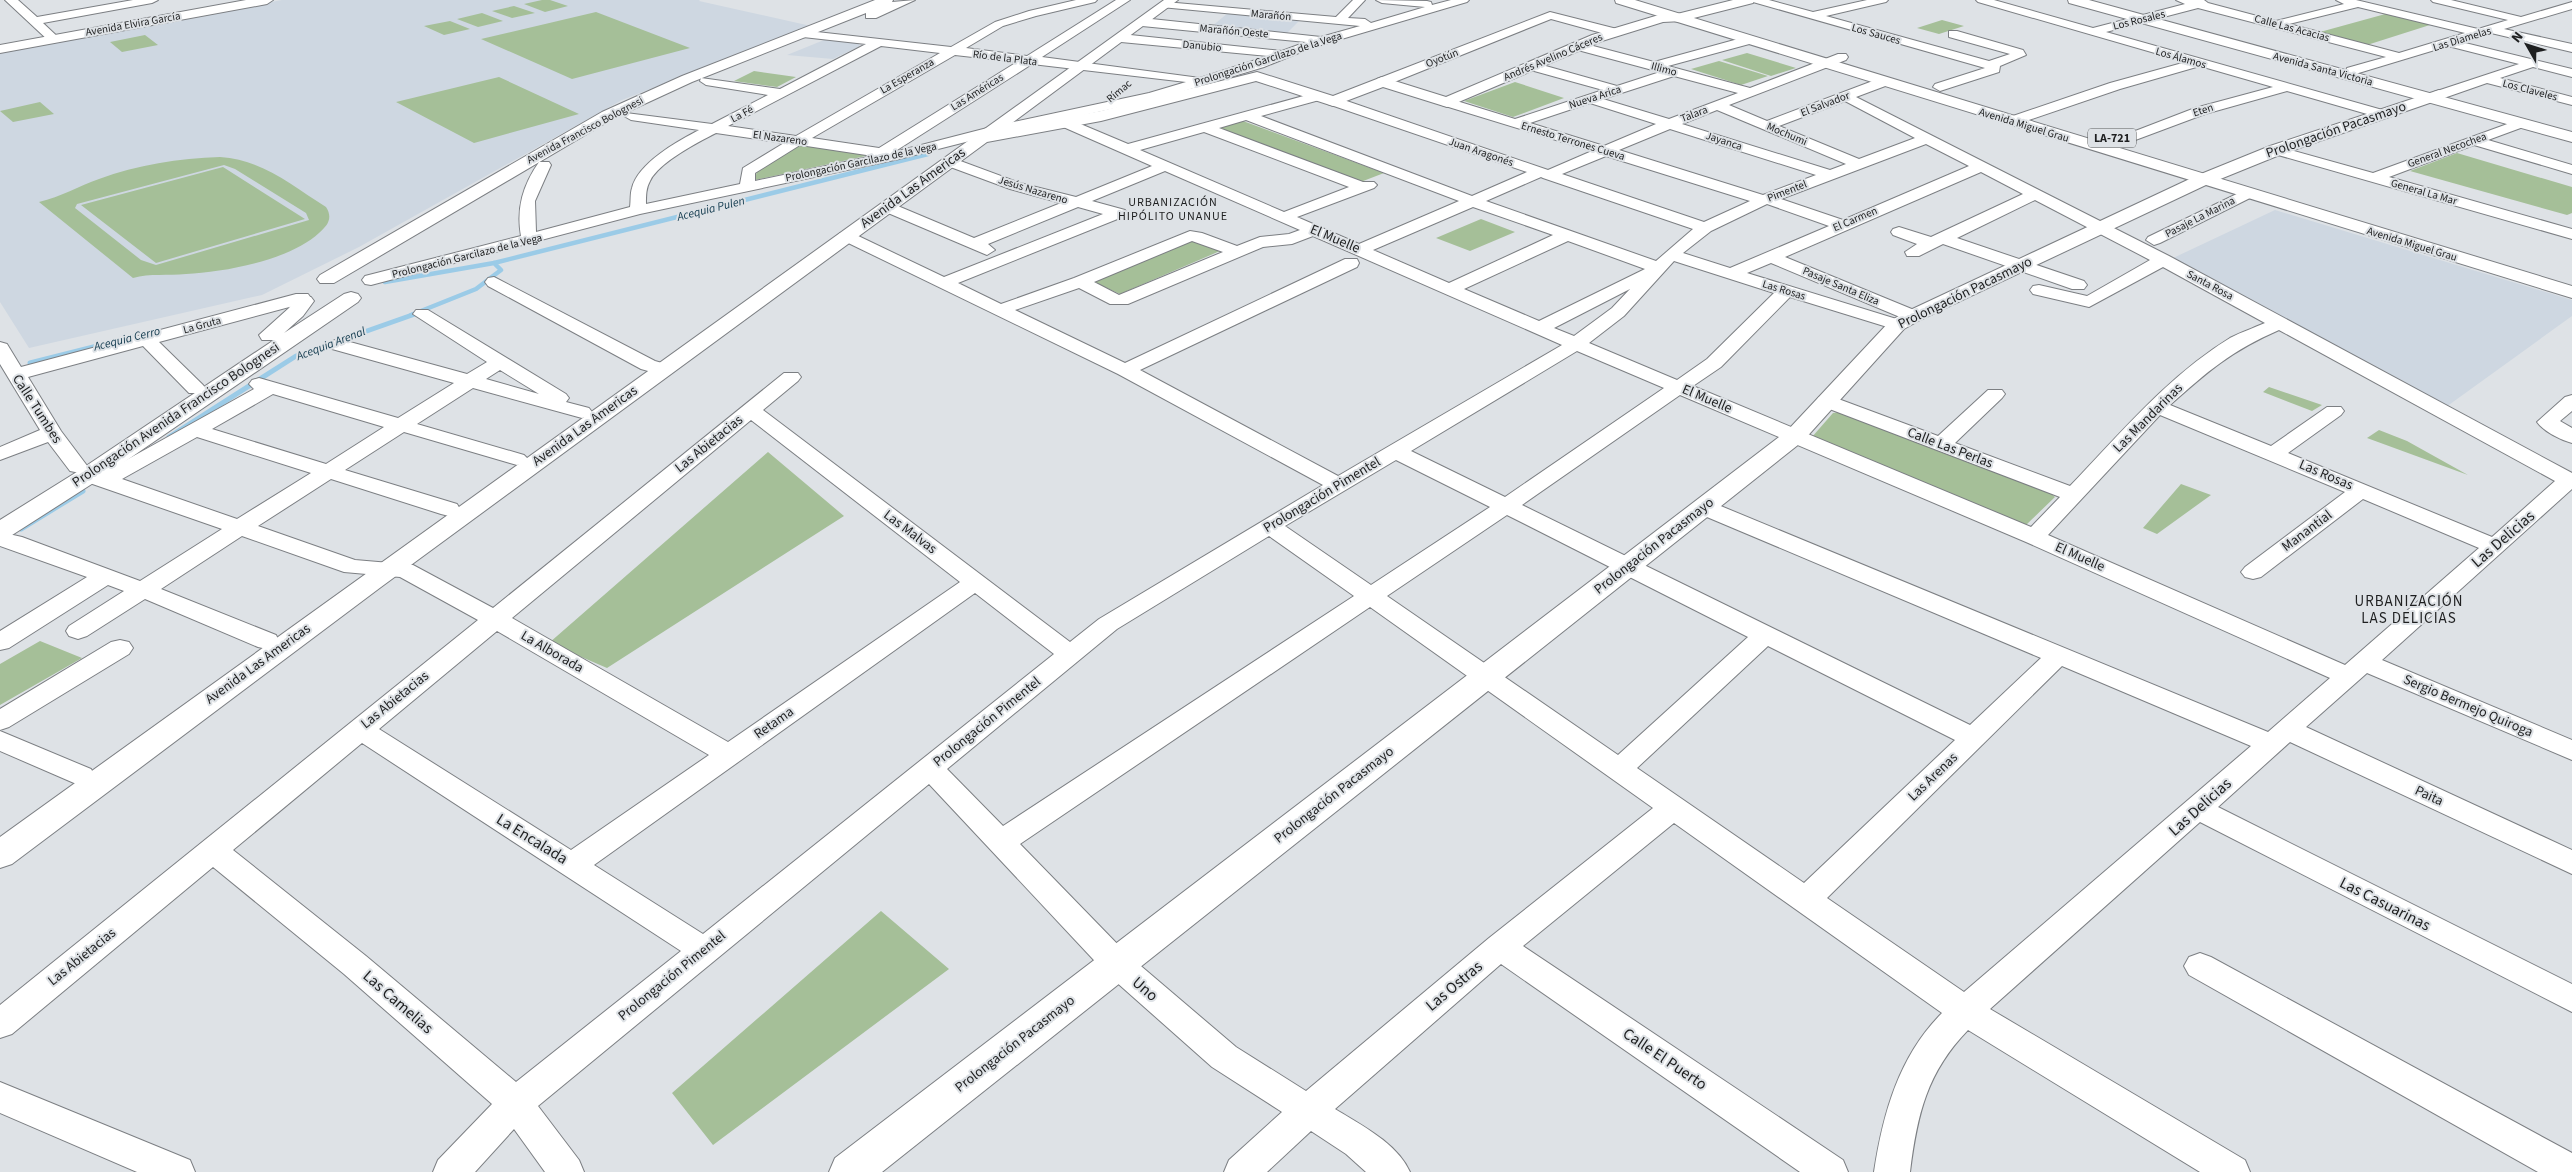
<svg xmlns="http://www.w3.org/2000/svg" width="2572" height="1172" viewBox="0 0 2572 1172" font-family="'Source Sans 3',sans-serif">
<style>
.built{fill:#ced7e1}
.green{fill:#a5bf98;fill-rule:evenodd}
.lines{fill:none;stroke-linecap:round;stroke-linejoin:round}
.stream-far1{stroke:#9bcbe7;stroke-width:4.5}
.stream{stroke:#9bcbe7;stroke-width:5}
.minor-casing{stroke:#7c7f83;stroke-width:2}
.tertiary-casing{stroke:#7c7f83;stroke-width:2}
.secondary-casing{stroke:#7c7f83;stroke-width:2}
.primary-casing{stroke:#7c7f83;stroke-width:2}
.minor{fill:#fff;fill-rule:evenodd}
.tertiary{fill:#fff;fill-rule:evenodd}
.secondary{fill:#fff;fill-rule:evenodd}
.primary{fill:#fff;fill-rule:evenodd}
.labels{text-anchor:middle;dominant-baseline:central;stroke-width:4;stroke-linejoin:round;paint-order:stroke}
.far-street-label{font-size:11px;fill:#1e1f20;stroke:#dee2e6}
.shield{fill:#dee2e6;stroke:#585a5b;stroke-width:1}
.shield-label{font-size:12px;font-weight:bold;fill:#1e1f20}
.far-neighbourhood-label{font-size:12px;letter-spacing:1px;fill:#1e1f20;stroke:#dee2e6}
.far-water-label{font-size:12px;font-style:italic;fill:#123a4e;stroke:#dee2e6}
.street-label{font-size:14px;fill:#1e1f20;stroke:#dee2e6}
.neighbourhood-label{font-size:15px;letter-spacing:1px;fill:#1e1f20;stroke:#dee2e6}
.near-street-label{font-size:16px;fill:#1e1f20;stroke:#dee2e6}
</style>
<rect width="100%" height="100%" fill="#dee2e6"/>
<!-- built -->
<path class="built" d="M282,0H700L699,1L811,26L622,100L359,247L262,295L29,348L0,302V52Z
M1228,13L1301,19L1286,34L1211,27Z
M824,40L858,43L860,46L833,59L787,55Z
M2275,210L2572,300V316L2446,407L2171,259Z"/>
<!-- green -->
<path class="green" d="M542,0H550L568,6L545,12L524,4Z
M514,6L535,13L512,18L492,11Z
M596,12L690,48L572,79L481,39Z
M482,13L503,21L478,27L457,19Z
M2389,13L2433,24L2367,45L2320,32Z
M1942,20L1964,26L1939,34L1917,28Z
M450,21L470,29L444,35L424,26Z
M145,35L158,45L122,52L110,42Z
M1747,53L1796,68L1771,76L1722,60Z
M1719,61L1768,76L1741,85L1691,69Z
M754,71L796,77L777,87L734,81Z
M499,77L579,114L474,143L396,102Z
M1515,82L1564,98L1513,117L1464,101Z
M40,102L54,114L13,122L0,111Z
M1243,121L1384,173L1358,183L1216,129Z
M801,144L875,154L755,180L757,170Z
M2457,153L2572,187V213L2567,215L2410,171Z
M220,157C263,160 291,185 326,207C333,218 328,225 319,233C290,260 225,272 186,274C168,276 150,273 133,278L39,202C61,197 79,186 99,179C137,165 179,158 220,157ZM224,165L235,169L306,213L309,220L156,265L141,260L75,208L77,204Z
M223,167L305,219L156,263L81,205Z
M1481,219L1515,232L1470,251L1436,238Z
M1192,239L1220,251L1120,294L1091,281Z
M2269,387L2322,405L2312,411L2263,392Z
M1840,412L2048,491L2055,497L2027,524L2023,525L1812,437L1833,413Z
M2379,430L2407,441L2468,475L2367,438Z
M768,452L844,516L607,668L549,643Z
M2181,484L2211,495L2157,534L2143,528Z
M40,641L82,658L0,705V664Z
M881,911L949,969L713,1145L672,1093Z"/>
<g class="lines">
<!-- stream-far1 -->
<path class="stream-far1" d="M385,282L494,263L928,154
M411,315L476,289L501,270L494,263"/>
<!-- stream -->
<path class="stream" d="M30,363L133,337
M169,437L296,356L415,314
M21,529L83,491"/>
<defs>
<path id="minor" d="M5,0H18L37,17L133,0H158L152,3L43,23L60,39L54,43L50,42Z
M1076,0H1097L1095,2L1036,16L1003,26L966,48L1027,56L1116,0H1130L1042,57L1200,78L1268,56L1121,42L1115,38L1121,34L1282,51L1306,42L1142,26L1136,22L1142,18L1321,37L1360,26L1161,7V3L1165,2L1336,17L1353,0H1365L1348,18L1365,19L1371,23L1425,7L1382,3L1376,0L1427,1L1431,2L1432,5L1451,0H1469L1467,2L1311,48L1264,67L1157,99L997,134L899,159L640,214L371,285L365,284L362,280L365,276L521,236C516,208 523,185 539,162H549L551,165L535,201L536,232L630,207C631,201 630,194 632,188C638,163 678,141 699,130L631,120L624,116L626,113L712,124L768,95L706,85L700,81L701,78L780,89L866,44L803,37L797,33L799,30L951,47L995,22L1029,11ZM881,46L940,53L796,136L728,126ZM955,55L1017,62L879,148L812,138ZM1032,64L1186,82L1149,93L995,126L894,152ZM716,133L784,143L743,168L740,184L646,204C646,195 646,188 650,181C658,163 698,142 716,133ZM800,145L873,156L755,181V173Z
M1751,0H1769L1813,12L1867,0H1888L1886,2L1826,16L1989,61L2010,54L1949,37V31H1957L2023,50L2026,55L2000,66L1999,72L1940,91L1933,87L1935,84L1985,68L1753,2Z
M1976,0H1994L2093,28L2185,4L2176,0H2204L2208,3L2276,21L2344,4L2336,0H2356L2478,29L2508,20L2433,2L2431,0H2451L2521,17L2572,2V9L2504,29L2572,44V52L2491,33L2461,42L2572,69V77L2533,67L2500,78L2572,97V105L2487,83L2444,98H2434L2432,95L2434,92L2519,64L2448,46L2352,75L2346,71L2347,68L2386,57L2198,8L2106,32L2386,111L2388,114L2381,118L2287,91L2205,114L2122,145L2115,141L2117,138L2195,108L2273,87L2200,66L2120,89L2017,124H2007L2005,121L2007,118L2110,83L2186,62L1978,2ZM2358,7L2465,33L2399,53L2289,24Z
M1550,12L1617,29L1619,32L1613,36L1551,19L1387,85H1377L1376,82L1377,79Z
M1749,36L1755,40L1753,43L1668,66L1750,88L1838,54H1846L1848,57L1846,60L1729,105L1767,121L1878,79H1888L1889,82L1888,85L1856,97L2169,256L2572,473V489L2382,660L2572,740V760L2367,673L2306,727L2572,850V874L2290,742L2218,807L2572,984V1012L2200,822L1990,1009L2245,1160L2250,1172H2200L1968,1030C1927,1072 1917,1115 1910,1172H1874C1883,1113 1899,1056 1942,1013L1674,823L1523,946L1843,1160L1848,1172H1800L1501,964L1335,1109C1361,1125 1397,1143 1410,1172H1366L1346,1154L1311,1131L1267,1172H1224L1229,1160L1282,1112L1212,1067L1106,973L929,784L538,1106L579,1160L584,1172H545L514,1129L475,1172H433L438,1160L492,1104L344,974L213,867L12,1034L0,1038V1005L478,620L400,577L344,572L242,536L161,589L276,635L279,641L276,647L267,649L258,647L145,599L87,636L78,639L69,636L66,631L69,626L124,591L108,585L9,648L0,650V631L87,577L0,546V532L22,537L140,581L222,529L81,480L78,475L80,473L70,471L48,442L0,460V447L40,430L0,364V342L7,344L21,367L296,294H308L311,298L308,302L159,342L203,385L206,389L203,393H189L143,346L28,377L61,431L88,467L86,469L103,473L254,389L249,384L252,380L259,378L398,418L454,383L332,349L330,345L332,341L339,339L467,374L487,362L413,314L416,310H428L566,394L569,398L566,402L589,408L592,412L589,416L582,418L473,388L417,424L524,455L528,459L524,463L517,465L510,463L404,432L345,470L457,504L460,509L457,514L449,516L441,514L331,479L258,526L355,560L413,565L493,608L784,373H798L801,377L798,381L763,410L1070,642L1099,619L1323,485L1118,374L840,239L838,236L840,233H852L944,277L1103,214L1078,207L988,244L995,250L987,255L881,210L879,207L881,204H893L974,238L1061,203L1010,189L945,165L943,162L945,159H955L1020,183L1076,197L1152,166L1061,126L1059,123L1061,120H1071L1128,144L1318,92L1325,96L1323,99L1261,116L1472,196L1527,172L1328,104L1326,101L1333,97L1338,98L1548,170L1592,151L1442,105L1440,102L1447,98L1515,119L1603,90L1527,69L1525,66L1527,63H1535L1617,86L1660,72L1574,49V43L1578,42L1654,62ZM1674,76L1738,93L1669,119L1603,99ZM1845,101L1915,138L1859,159L1779,126ZM1590,103L1656,124L1604,146L1530,123ZM1717,110L1846,164L1830,170L1682,124ZM1246,120L1459,201L1359,244L1297,217L1374,188L1377,185L1374,182H1363L1219,128ZM1670,129L1816,175L1763,195L1619,150ZM1204,132L1349,187L1284,212L1140,150ZM1926,144L1969,166L1843,220L1781,199ZM1606,156L1750,201L1704,222L1562,174ZM1165,171L1300,230L1289,234L1260,237L1237,246L1202,233L1190,231L1074,278L1001,304L958,283L1125,216L1127,213L1125,210L1092,201ZM1981,172L2023,194L1931,237L1899,227L1893,229L1891,232L1893,235L1917,244L1905,252L1907,256H1919L1943,244L2072,289H2084L2087,285L2084,281L1957,238L2035,200L2150,260L2087,296L2039,285L2033,286L2030,290L2033,294L2089,307L2163,267L2265,323C2254,328 2241,332 2230,338C2168,376 2120,434 2070,486L1955,443L2002,398L2005,394L2002,390H1988L1938,436L1833,397H1819L1816,401L1819,405L2060,497L2031,527L1693,386L1721,367L1790,297L1897,330L1903,329L1906,325L1903,321L1747,273L1771,263L1907,320H1919L1922,316L1919,312L1785,257ZM1541,177L1543,178L1693,229L1656,261L1486,201ZM1767,204L1829,226L1730,268L1683,253L1711,231ZM1473,207L1553,235L1449,283L1373,250ZM1313,236L1562,345L1338,476L1140,370L1357,267L1359,263L1357,259H1345L1125,363L1015,310L1079,288L1110,304H1128L1263,247L1292,244ZM1192,241L1223,252L1119,295L1094,282ZM1568,241L1645,269L1539,321L1464,289ZM1674,261L1774,293L1707,359L1677,380L1589,343L1624,316ZM1630,289L1612,308L1574,336L1554,328ZM2279,330L2555,481L2492,537L2288,453L2341,415L2344,411L2341,407H2327L2271,446L2170,405C2208,371 2231,351 2279,330ZM1577,351L1664,388L1505,497L1411,451ZM500,370L539,394L486,379ZM273,394L384,427L326,464L212,429ZM1680,395L2026,542L2330,678L2268,732L1711,502L1703,500L1695,502L1692,507L1695,512L2041,658L1970,725L1522,505ZM2160,415L2345,492L2245,567L2241,572L2245,577L2253,579L2261,577L2363,499L2479,548L2345,665L2048,535ZM751,420L960,582L728,742L512,618ZM197,437L311,473L237,519L122,479ZM1396,460L1490,507L1371,585L1285,526ZM1507,515L1748,637L1618,755L1387,596ZM1269,536L1354,596L1003,826L947,769L1117,629ZM975,593L1054,654L703,934L594,865ZM1370,607L1653,808L1489,938L1306,1091L1236,1047L1128,955L1020,844ZM497,631L709,755L571,850L379,729ZM1768,646L1955,740L1804,883L1637,768ZM2062,666L2251,746L1964,992L1827,898ZM362,743L681,951L516,1082L366,956L233,850Z
M2521,119L2526,120L2528,123L2526,126L2488,140L2572,165V174L2474,145L2389,177L2572,229V239L2271,153L2269,150L2276,146L2373,173Z
M2247,189L2255,194L2252,197L2160,243L2154,245L2146,240L2148,237Z
M494,277L655,361L669,365L672,369L669,373L662,375L641,369L488,286L485,282L488,278Z
M2572,395V411L2560,421L2572,428V443C2561,440 2544,432 2537,422L2565,397Z
M120,640L129,642L133,648L129,654L9,727L0,730V709L111,642Z
M0,731L91,769L95,776L91,783L81,786L0,751Z
M2200,953L2211,957L2572,1153V1172H2538L2189,975L2184,966L2189,957Z
M0,1082L190,1160L195,1172H137L0,1113Z"/>
<path id="tertiary" d="M1164,0H1178L1004,129L1101,111L1257,72L1333,96L1382,77L1446,97L1592,35L1662,14H1678L1685,18L1683,21L1663,22L1602,41L1447,107L1383,87L1333,106L1256,81L1101,121L987,142L381,587L12,864L0,868V837Z
M2439,90L2444,92L2447,95L2444,98L2282,154L2208,184L1920,320L1904,329L1803,441L882,1172H829L835,1158L1787,431L1890,321L1906,312L2196,176L2270,146Z"/>
<path id="secondary" d="M246,0H273L267,4L0,53V45Z
M875,0H893L892,2L915,0L876,18H866V13L692,82L614,118L334,283H320L317,279L320,275L602,112L682,76Z
M1733,0H1754L1753,3L1678,22L1671,18L1673,15Z
M2068,0H2089L2572,132V142L2069,3Z
M351,292L358,294L361,298L358,302L98,480L9,537L0,539V520L80,470L274,340H262L259,335L289,308L297,297H311L314,301L303,316L284,333L344,294Z"/>
<path id="primary" d="M1615,0H1635L2572,286V298L1616,3Z"/>
</defs>
<!-- minor casing -->
<use href="#minor" class="minor-casing"/>
<!-- tertiary casing -->
<use href="#tertiary" class="tertiary-casing"/>
<!-- secondary casing -->
<use href="#secondary" class="secondary-casing"/>
<!-- primary casing -->
<use href="#primary" class="primary-casing"/>
<!-- minor -->
<use href="#minor" class="minor"/>
<!-- tertiary -->
<use href="#tertiary" class="tertiary"/>
<!-- secondary -->
<use href="#secondary" class="secondary"/>
<!-- primary -->
<use href="#primary" class="primary"/>
</g>
<g class="labels">
<!-- far-street labels -->
<g class="far-street-label">
<text transform="translate(1271 15) rotate(5)">Marañón</text>
<text transform="translate(2139 20) rotate(-14)">Los Rosales</text>
<text transform="translate(133 24) rotate(-10)">Avenida Elvira García</text>
<text transform="translate(2292 28) rotate(15)">Calle Las Acacias</text>
<text transform="translate(1234 31) rotate(5)">Marañón Oeste</text>
<text transform="translate(1876 34) rotate(16)">Los Sauces</text>
<text transform="translate(2462 39) rotate(-17)">Las Diamelas</text>
<text transform="translate(1202 46) rotate(5)">Danubio</text>
<text transform="translate(1553 57) rotate(-23)">Andrés Avelino Cáceres</text>
<text transform="translate(1005 58) rotate(7)">Río de la Plata</text>
<text transform="translate(1442 58) rotate(-22)">Oyotún</text>
<text transform="translate(2181 58) rotate(16)">Los Álamos</text>
<text transform="translate(1268 59) rotate(-18)">Prolongación Garcilazo de la Vega</text>
<text transform="translate(1664 69) rotate(15)">Illimo</text>
<text transform="translate(2323 69) rotate(15)">Avenida Santa Victoria</text>
<text transform="translate(907 76) rotate(-30)">La Esperanza</text>
<text transform="translate(2530 90) rotate(15)">Los Claveles</text>
<text transform="translate(1119 91) rotate(-40)">Rímac</text>
<text transform="translate(977 92) rotate(-32)">Las Américas</text>
<text transform="translate(1595 97) rotate(-18)">Nueva Arica</text>
<text transform="translate(1825 104) rotate(-21)">El Salvador</text>
<text transform="translate(2203 110) rotate(-18)">Eten</text>
<text transform="translate(742 114) rotate(-28)">La Fé</text>
<text transform="translate(1694 114) rotate(-21)">Talara</text>
<text transform="translate(2024 125) rotate(17)">Avenida Miguel Grau</text>
<text transform="translate(585 130) rotate(-28)">Avenida Francisco Bolognesi</text>
<text transform="translate(1787 134) rotate(23)">Mochumi</text>
<text transform="translate(780 138) rotate(8)">El Nazareno</text>
<text transform="translate(1573 141) rotate(17)">Ernesto Terrones Cueva</text>
<text transform="translate(1724 141) rotate(18)">Jayanca</text>
<text transform="translate(2447 150) rotate(-20)">General Necochea</text>
<text transform="translate(1481 152) rotate(19)">Juan Aragonés</text>
<text transform="translate(861 162) rotate(-12)">Prolongación Garcilazo de la Vega</text>
<text transform="translate(1033 190) rotate(17)">Jesús Nazareno</text>
<text transform="translate(1787 191) rotate(-21)">Pimentel</text>
<text transform="translate(2424 192) rotate(16)">General La Mar</text>
<text transform="translate(2200 217) rotate(-27)">Pasaje La Marina</text>
<text transform="translate(1855 219) rotate(-23)">El Carmen</text>
<text transform="translate(2412 244) rotate(17)">Avenida Miguel Grau</text>
<text transform="translate(467 256) rotate(-14)">Prolongación Garcilazo de la Vega</text>
<text transform="translate(2210 285) rotate(28)">Santa Rosa</text>
<text transform="translate(1841 286) rotate(23)">Pasaje Santa Eliza</text>
<text transform="translate(1784 290) rotate(17)">Las Rosas</text>
<text transform="translate(202 325) rotate(-15)">La Gruta</text>
</g>
<!-- shield labels -->
<rect class="shield" x="2088" y="128.5" width="48" height="19" rx="4"/>
<g class="shield-label">
<text x="2112" y="138">LA-721</text>
</g>
<!-- far-neighbourhood labels -->
<g class="far-neighbourhood-label">
<text x="1173" y="202">URBANIZACIÓN<tspan x="1173" dy="14">HIPÓLITO UNANUE</tspan></text>
</g>
<!-- far-water labels -->
<g class="far-water-label">
<text transform="translate(711 209) rotate(-14)">Acequia Pulen</text>
<text transform="translate(127 339) rotate(-14)">Acequia Cerro</text>
<text transform="translate(331 344) rotate(-21)">Acequia Arenal</text>
</g>
<!-- street labels -->
<g class="street-label">
<text transform="translate(2336 130) rotate(-19)">Prolongación Pacasmayo</text>
<text transform="translate(913 188) rotate(-36)">Avenida Las Americas</text>
<text transform="translate(1335 239) rotate(23)">El Muelle</text>
<text transform="translate(1965 293) rotate(-26)">Prolongación Pacasmayo</text>
<text transform="translate(1707 399) rotate(23)">El Muelle</text>
<text transform="translate(37 409) rotate(57)">Calle Tumbes</text>
<text transform="translate(176 415) rotate(-34)">Prolongación Avenida Francisco Bolognesi</text>
<text transform="translate(2148 418) rotate(-45)">Las Mandarinas</text>
<text transform="translate(585 426) rotate(-36)">Avenida Las Americas</text>
<text transform="translate(709 444) rotate(-39)">Las Abietacias</text>
<text transform="translate(1950 448) rotate(21)">Calle Las Perlas</text>
<text transform="translate(2326 475) rotate(23)">Las Rosas</text>
<text transform="translate(1322 495) rotate(-31)">Prolongación Pimentel</text>
<text transform="translate(2307 531) rotate(-37)">Manantial</text>
<text transform="translate(910 532) rotate(37)">Las Malvas</text>
<text transform="translate(1654 546) rotate(-38)">Prolongación Pacasmayo</text>
<text transform="translate(2080 557) rotate(24)">El Muelle</text>
<text transform="translate(552 652) rotate(30)">La Alborada</text>
<text transform="translate(258 664) rotate(-36)">Avenida Las Americas</text>
<text transform="translate(395 700) rotate(-39)">Las Abietacias</text>
<text transform="translate(2468 706) rotate(23)">Sergio Bermejo Quiroga</text>
<text transform="translate(987 722) rotate(-39)">Prolongación Pimentel</text>
<text transform="translate(774 723) rotate(-35)">Retama</text>
<text transform="translate(1933 777) rotate(-44)">Las Arenas</text>
<text transform="translate(1334 795) rotate(-38)">Prolongación Pacasmayo</text>
<text transform="translate(2429 796) rotate(25)">Paita</text>
<text transform="translate(82 957) rotate(-39)">Las Abietacias</text>
<text transform="translate(672 976) rotate(-39)">Prolongación Pimentel</text>
<text transform="translate(1015 1044) rotate(-38)">Prolongación Pacasmayo</text>
</g>
<!-- neighbourhood labels -->
<g class="neighbourhood-label">
<text x="2409" y="601">URBANIZACIÓN<tspan x="2409" dy="17">LAS DELICIAS</tspan></text>
</g>
<!-- near-street labels -->
<g class="near-street-label">
<text transform="translate(2503 539) rotate(-41)">Las Delicias</text>
<text transform="translate(2200 807) rotate(-42)">Las Delicias</text>
<text transform="translate(532 839) rotate(32)">La Encalada</text>
<text transform="translate(2385 904) rotate(27)">Las Casuarinas</text>
<text transform="translate(1454 986) rotate(-40)">Las Ostras</text>
<text transform="translate(1145 989) rotate(41)">Uno</text>
<text transform="translate(398 1002) rotate(41)">Las Camelias</text>
<text transform="translate(1665 1059) rotate(34)">Calle El Puerto</text>
</g>
</g>
<!-- north arrow -->
<g transform="translate(2527 45) rotate(309)" stroke="#dee2e6" stroke-width="4" paint-order="stroke">
<path d="M0-4L9 19L0 12L-9 19Z" fill="#1e1f20"/>
<text y="-8" font-size="14" font-weight="bold" text-anchor="middle" fill="#1e1f20">N</text>
</g>
</svg>
